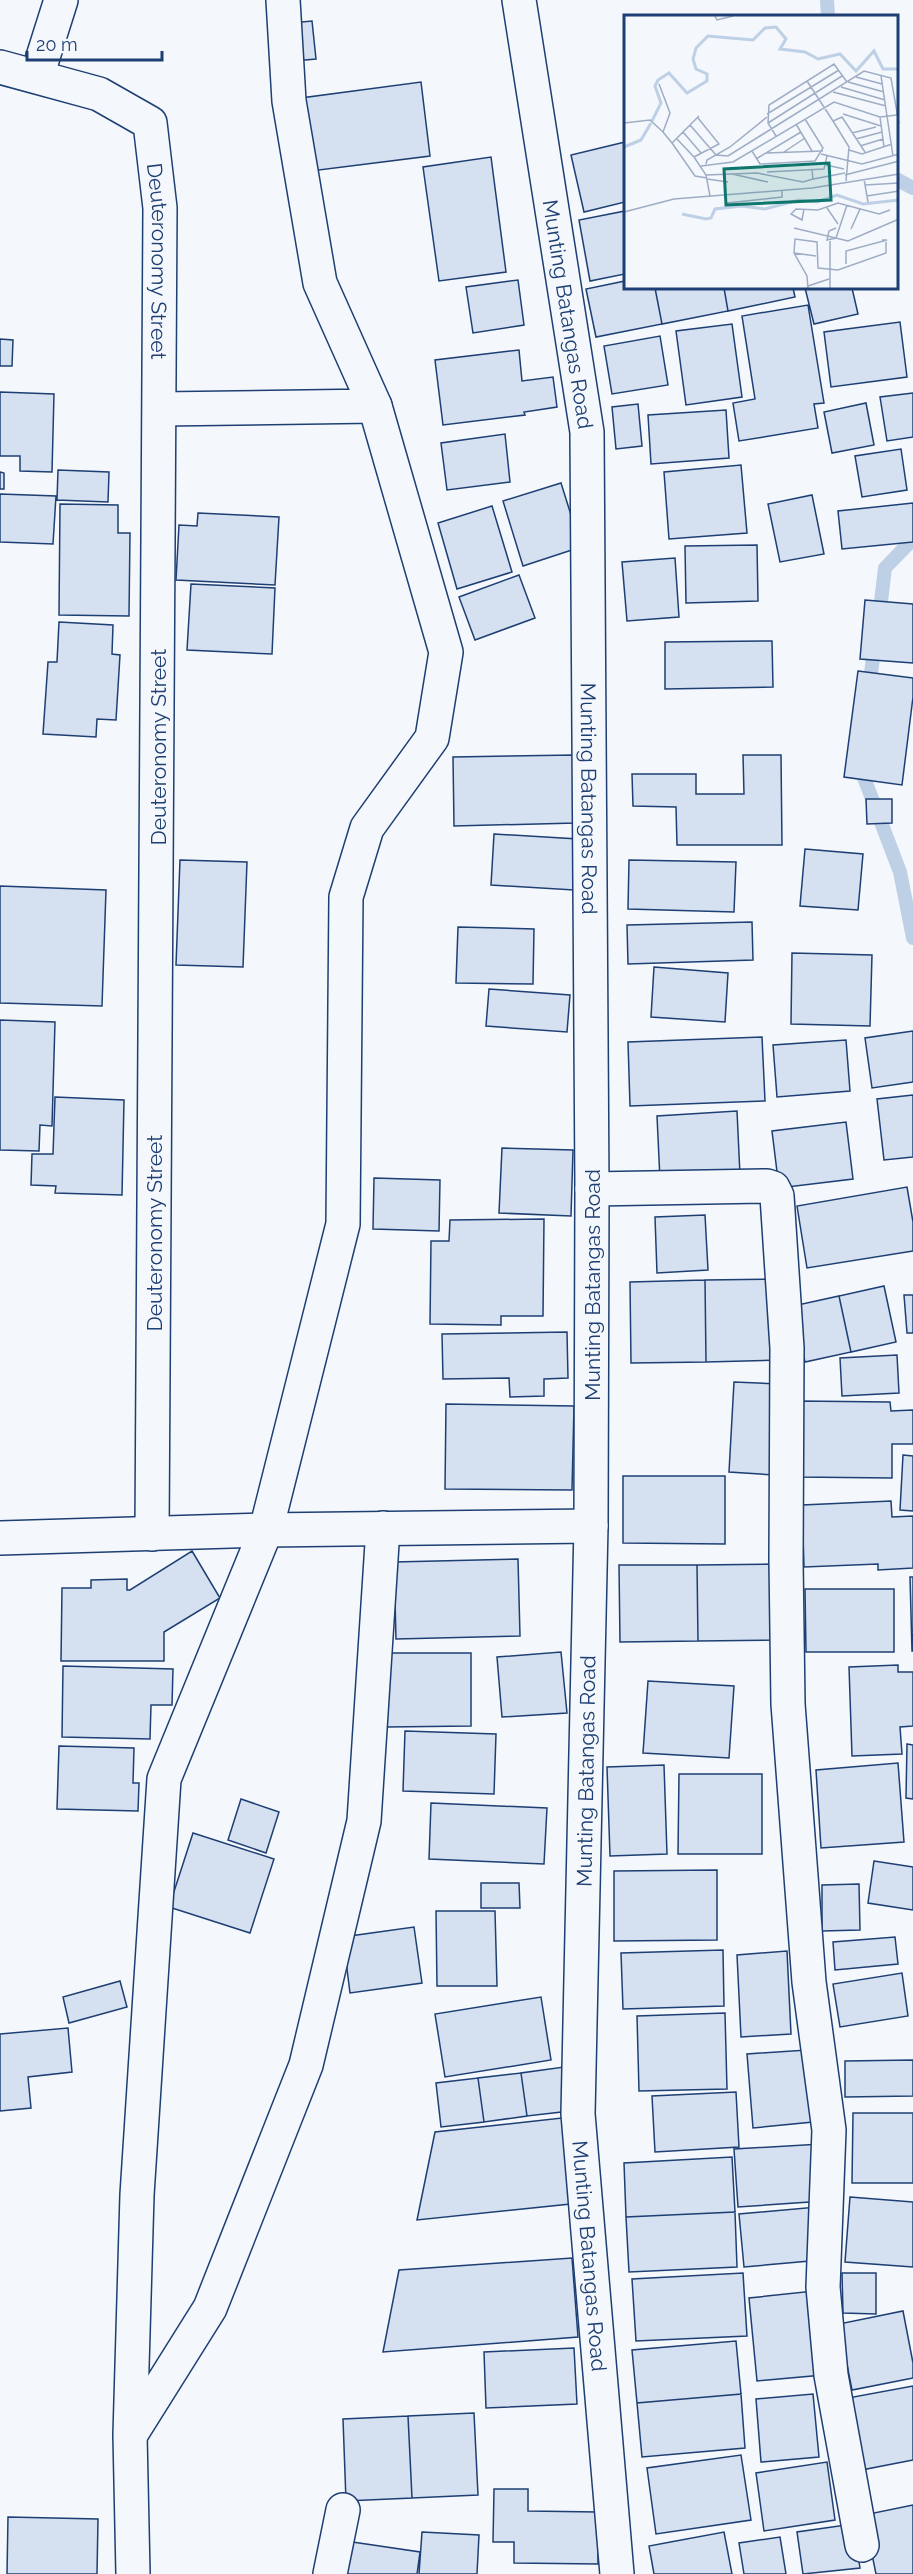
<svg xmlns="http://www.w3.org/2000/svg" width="913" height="2574" viewBox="0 0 913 2574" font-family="Raleway,sans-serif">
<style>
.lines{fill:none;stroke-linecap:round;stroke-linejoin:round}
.stream{stroke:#bed0e5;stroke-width:14}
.building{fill:#d5e0f0;stroke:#1d3f73;stroke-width:1.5}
.street-casing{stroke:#1d3f73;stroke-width:36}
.secondary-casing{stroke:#1d3f73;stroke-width:36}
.street{stroke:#f4f7fb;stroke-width:33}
.secondary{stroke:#f4f7fb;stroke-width:33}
.labels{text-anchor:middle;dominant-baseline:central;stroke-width:4.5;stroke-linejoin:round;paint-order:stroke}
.street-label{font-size:21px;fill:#1d3f73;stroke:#f4f7fb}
.inset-river{fill:none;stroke:#bed0e5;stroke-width:3}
.inset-road{fill:none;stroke:#9eadc5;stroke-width:1.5}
.view{fill:#0f766e;fill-opacity:0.15;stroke:#0f766e;stroke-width:3}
.inset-edge{fill:none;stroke:#1d3f73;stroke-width:3}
</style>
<rect width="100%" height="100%" fill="#f4f7fb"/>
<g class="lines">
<!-- stream -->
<path class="stream" d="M827,0L828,16
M896,179L913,188
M879,618L885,568L913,539
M869,689L875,642
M864,762L863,775L900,872L913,938"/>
</g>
<!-- building -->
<path class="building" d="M312,21L316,59L294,61L291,23Z
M421,82L430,156L311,171L301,98Z
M625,142V202L584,212L571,155Z
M491,157L506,272L439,281L423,167Z
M625,211V274L590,281L579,220Z
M518,280L524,325L473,333L466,287Z
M625,281V288H655L662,324L596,337L586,289Z
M655,288H724L728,311L662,324Z
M724,288H793L795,297L728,311Z
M805,288H852L858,314L814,324Z
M808,305L824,403L814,404L818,428L739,441L733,403L755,399L742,316Z
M900,322L907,377L831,387L824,332Z
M732,324L742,397L686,405L676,331Z
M660,336L668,385L612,394L604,346Z
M0,339L13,340L12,366H0Z
M519,350L522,381L553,377L557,407L524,412L525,415L443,425L435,360Z
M0,392L54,394L52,472L20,471V456H0Z
M913,393V437L887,441L880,397Z
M866,403L874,445L832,453L824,412Z
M638,404L642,446L616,449L612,407Z
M726,410L729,458L651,464L648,415Z
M505,434L510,482L447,490L441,443Z
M901,449L907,490L862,497L855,456Z
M741,465L747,533L669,539L664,472Z
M58,470L109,472L108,502L57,500Z
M0,472L4,473V489H0Z
M561,483L581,547L523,566L503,501Z
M0,494L56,496L53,544L0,542Z
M812,495L824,554L780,562L768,504Z
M913,503V542L842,549L838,511Z
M60,504L118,505V533H130L129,616L59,615Z
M492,506L512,572L457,589L438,523Z
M198,513L279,517L275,585L176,580L179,525L197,526Z
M757,545L758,601L686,603L685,546Z
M675,558L679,617L627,621L622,562Z
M519,575L535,618L475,640L459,597Z
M191,584L275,588L272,654L187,650Z
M865,600L913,604V663L860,659Z
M59,622L113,625L112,654L120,655L116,720L97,719L96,737L43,734L48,662H57Z
M772,641L773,687L665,689V642Z
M858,671L913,678V697L902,785L844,777Z
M575,755L576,823L454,826L453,757Z
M743,755H781L782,845H677L676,807L633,806L632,774H696V794H744Z
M866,799H892V823L867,824Z
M494,834L578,839L574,890L491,885Z
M805,849L863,854L858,910L800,906Z
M180,860L247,862L243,967L176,965Z
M629,860L736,862L734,912L628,909Z
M0,886L106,890L102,1006L0,1003Z
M752,922L753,960L628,964L627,925Z
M458,927L534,929L533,984L456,983Z
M792,953L872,955L870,1026L791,1024Z
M654,967L728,973L725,1022L651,1017Z
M489,989L570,995L567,1032L486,1026Z
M0,1020L55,1022L52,1126L40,1125L39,1151L0,1150Z
M913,1031V1082L872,1088L865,1038Z
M762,1037L765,1101L630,1106L628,1042Z
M846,1040L850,1091L777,1097L773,1045Z
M913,1095V1157L884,1160L877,1099Z
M55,1097L124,1100L122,1195L55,1193L56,1186L31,1185L32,1154H53Z
M737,1111L740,1175L660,1180L657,1116Z
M846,1122L853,1179L779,1188L772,1131Z
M502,1148L573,1150L571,1216L499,1213Z
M374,1178L440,1180L439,1231L373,1229Z
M907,1187L913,1222V1251L807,1268L797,1206Z
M705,1215L708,1270L657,1273L655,1217Z
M544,1219L543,1316H501V1325L430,1324L431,1241H449L450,1220Z
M780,1279L781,1360L706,1362L705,1280Z
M705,1280L706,1362L631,1363L630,1282Z
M884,1286L896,1342L851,1352L839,1296Z
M904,1295H913V1333H907Z
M839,1296L851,1352L805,1362L793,1306Z
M567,1332L568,1378L544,1379V1396L510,1397L509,1378L443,1379L442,1334Z
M897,1355L899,1393L842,1396L840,1358Z
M734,1382L779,1384L774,1475L729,1472Z
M798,1401L890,1402L891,1411L913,1410V1444H892V1478L797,1477Z
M446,1404L574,1406L572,1490L445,1489Z
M903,1455L913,1456V1511L900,1510Z
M623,1476H725V1544L623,1543Z
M891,1501L892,1517L913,1516V1568L878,1570V1564L804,1567L802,1505Z
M192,1551L220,1598L164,1632V1661H61L62,1588H91V1580L127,1579V1590H130Z
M518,1559L520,1636L396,1639L394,1562Z
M775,1564L777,1640L698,1641L697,1565Z
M619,1565H697L698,1641L620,1642Z
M910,1577H913V1651H912Z
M805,1589H894V1652H806Z
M561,1652L567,1713L502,1717L497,1657Z
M385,1653H471V1726L386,1727Z
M898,1665V1672H913V1726L900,1727L902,1754L852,1756L849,1667Z
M63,1666L173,1669L172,1705H151L150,1739L62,1737Z
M648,1681L734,1686L729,1758L643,1753Z
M405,1731L496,1734L494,1794L403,1791Z
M907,1744L913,1745V1799L906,1798Z
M59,1746L134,1748L133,1783H139L138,1811L57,1809Z
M898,1763L904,1842L821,1848L816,1770Z
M664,1765L667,1854L610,1856L607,1767Z
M679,1774H762V1854H678Z
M241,1799L279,1812L266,1853L228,1840Z
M431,1803L547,1808L544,1864L429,1859Z
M193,1833L274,1859L250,1933L169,1907Z
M874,1861L913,1867V1910L868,1903Z
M717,1870V1940L614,1941V1871Z
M481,1883H519L520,1908H481Z
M859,1884L860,1930L822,1931V1885Z
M436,1911H495L497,1986H437Z
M414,1927L422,1983L350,1993L343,1937Z
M895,1937L898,1964L835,1970L833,1942Z
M723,1950L724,2006L623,2009L621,1953Z
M787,1951L791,2034L741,2037L737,1955Z
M902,1973L908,2016L840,2027L833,1984Z
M120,1981L127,2007L69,2023L63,1997Z
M541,1997L551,2060L445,2077L435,2014Z
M725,2013L727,2089L639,2091L637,2016Z
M68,2028L72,2072L28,2077L31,2108L0,2111V2034Z
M807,2050L813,2122L753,2128L747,2054Z
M913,2060V2096L845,2097V2061Z
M564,2067L570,2111L527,2116L521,2073Z
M521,2073L527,2116L484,2122L478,2078Z
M478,2078L484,2122L441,2127L436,2083Z
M736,2092L739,2147L655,2152L652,2096Z
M853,2113H913V2183H852Z
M571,2117L580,2203L417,2220L435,2132Z
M821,2144L824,2201L738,2207L734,2149Z
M732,2157L735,2212L626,2217L624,2163Z
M850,2197L913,2202V2267L845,2262Z
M817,2207L821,2260L744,2267L739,2214Z
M735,2212L737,2267L629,2272L626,2217Z
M572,2258L578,2337L383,2352L399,2270Z
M743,2273L747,2336L636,2341L632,2279Z
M842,2273H876V2314L843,2313Z
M814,2291L823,2375L757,2381L749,2298Z
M903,2311L913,2363V2378L852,2390L839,2324Z
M736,2341L741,2394L637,2403L632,2350Z
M574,2348L577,2404L486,2408L484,2352Z
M913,2386V2460L851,2472L837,2400Z
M741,2394L745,2448L642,2457L637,2403Z
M813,2394L819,2457L761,2462L756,2399Z
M474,2413L478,2495L412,2498L408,2416Z
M408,2416L412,2498L346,2501L343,2419Z
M741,2455L751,2520L656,2534L647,2468Z
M827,2462L835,2520L764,2531L756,2473Z
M494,2489H528V2511L598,2512V2564L514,2563V2542H493Z
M913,2505V2574H876L864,2515Z
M8,2517L98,2519L97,2574H7Z
M853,2524L860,2568L803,2574L797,2532Z
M422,2532L479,2535L477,2574H419Z
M724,2532L732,2574H654L649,2546Z
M780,2537L786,2574H744L739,2543Z
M339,2540L420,2552L417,2574H334Z"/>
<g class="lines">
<defs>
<g id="street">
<path id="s1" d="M0,67L99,94L150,123L160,208L152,1534"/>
<path d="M37,76L61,0"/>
<path d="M160,409L375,406L320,283L289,101L283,0"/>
<path d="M592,1189L767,1186L773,1188L777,1196L787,1348L786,1560L788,1704L809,1982L829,2130L823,2287L831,2375L862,2545"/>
<path d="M0,1538L266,1530L591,1526"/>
<path d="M131,2434L210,2308L306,2065L364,1821L383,1528"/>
<path d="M133,2574L130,2435L137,2195L164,1779L266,1530L343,1224L346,897L367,828L432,738L446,652L375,406"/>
<path d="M330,2574L343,2510"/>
</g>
<g id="secondary">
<path id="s2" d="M519,0L587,432L592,1189L591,1526L578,2114L617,2574"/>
</g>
</defs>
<!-- street casing -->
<use href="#street" class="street-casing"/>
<!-- secondary casing -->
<use href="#secondary" class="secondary-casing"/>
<!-- street -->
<use href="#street" class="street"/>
<!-- secondary -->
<use href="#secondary" class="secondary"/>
</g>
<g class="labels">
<!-- street labels -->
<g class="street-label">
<text stroke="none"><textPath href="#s1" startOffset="300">Deuteronomy Street</textPath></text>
<text stroke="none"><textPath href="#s2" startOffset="318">Munting Batangas Road</textPath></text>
<text transform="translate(158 747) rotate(-90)">Deuteronomy Street</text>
<text stroke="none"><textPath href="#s2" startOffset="804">Munting Batangas Road</textPath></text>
<text transform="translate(154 1233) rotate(-90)">Deuteronomy Street</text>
<text transform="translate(592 1285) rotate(-90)">Munting Batangas Road</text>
<text transform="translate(586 1771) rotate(-89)">Munting Batangas Road</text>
<text stroke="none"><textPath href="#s2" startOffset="2262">Munting Batangas Road</textPath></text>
</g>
</g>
<!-- overview -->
<g transform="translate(624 15)">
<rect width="274" height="274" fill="#f4f7fb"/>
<path class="inset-river" d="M28,106L37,88L31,71L34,65L45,58L63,78L83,66V59L72,54L69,44L72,33L84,21L129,25L141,13L152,12L162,24L156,34L181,37L194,44L216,39L232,56L250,36L259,54H275M0,132L17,125L27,108M58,199L82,204L87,203L91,194L118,191L141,194L175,185L193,187L213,180L239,189L275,185"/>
<path class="inset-road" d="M91,1L93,5L109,1M257,61L269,141M232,62L258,69M183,66L209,106M224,67L260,77M35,69L46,98L39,117L48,128M217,72L261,85M209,77L262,91M143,99L215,55M219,99L257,111M75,101L48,128L71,161L83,163M256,102L260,132M0,108L26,105L39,117M144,108L218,61M172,109L188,136M66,110L92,140L104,141L240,56L267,63L275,109M59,117L77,138M228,118L252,112M152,121L144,108L145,90L210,49L223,67M53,124L70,142L95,129L74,103M232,124L258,117M236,131L259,124M225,135L238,139L268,129M128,136L136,149L191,146L199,133L181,104M160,137L181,123M142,138L199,136M197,139L238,149L275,139M70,142L82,160L86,181M132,144L177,117M82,149L83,145L106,132L143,102M202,150L220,154M77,151L109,147L210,87L256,102L273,100M188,155L189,164L221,158M143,157L200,154L203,141M108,159L144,167M82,160L133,158L179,167L189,164M221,160L275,146M83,164L104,167M240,164L244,187M222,166L225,132L209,106L218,102L241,137M241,170L275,168M243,181L275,176M103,188L158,182V175M203,193L214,209M180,194L178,205L167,199L172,194L194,195L214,188L255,199L266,195M0,197L50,184L188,173L275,159M170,213L224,226L275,204M212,213L205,216L203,225L212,223L223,190M227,214L236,194M206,226V274M170,238L183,261L184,274M192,241L170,238L171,224L193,227L194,253L214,255L262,238V227M222,249V236L263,225H258M184,271L205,264"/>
<path class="view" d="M205,148L207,185L102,190L100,154Z"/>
<rect width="274" height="274" class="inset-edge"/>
</g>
<!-- scale -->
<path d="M27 51v9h135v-9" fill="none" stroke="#1d3f73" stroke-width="3"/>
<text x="36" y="51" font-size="18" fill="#1d3f73" stroke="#f4f7fb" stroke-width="4.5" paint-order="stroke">20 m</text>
</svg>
